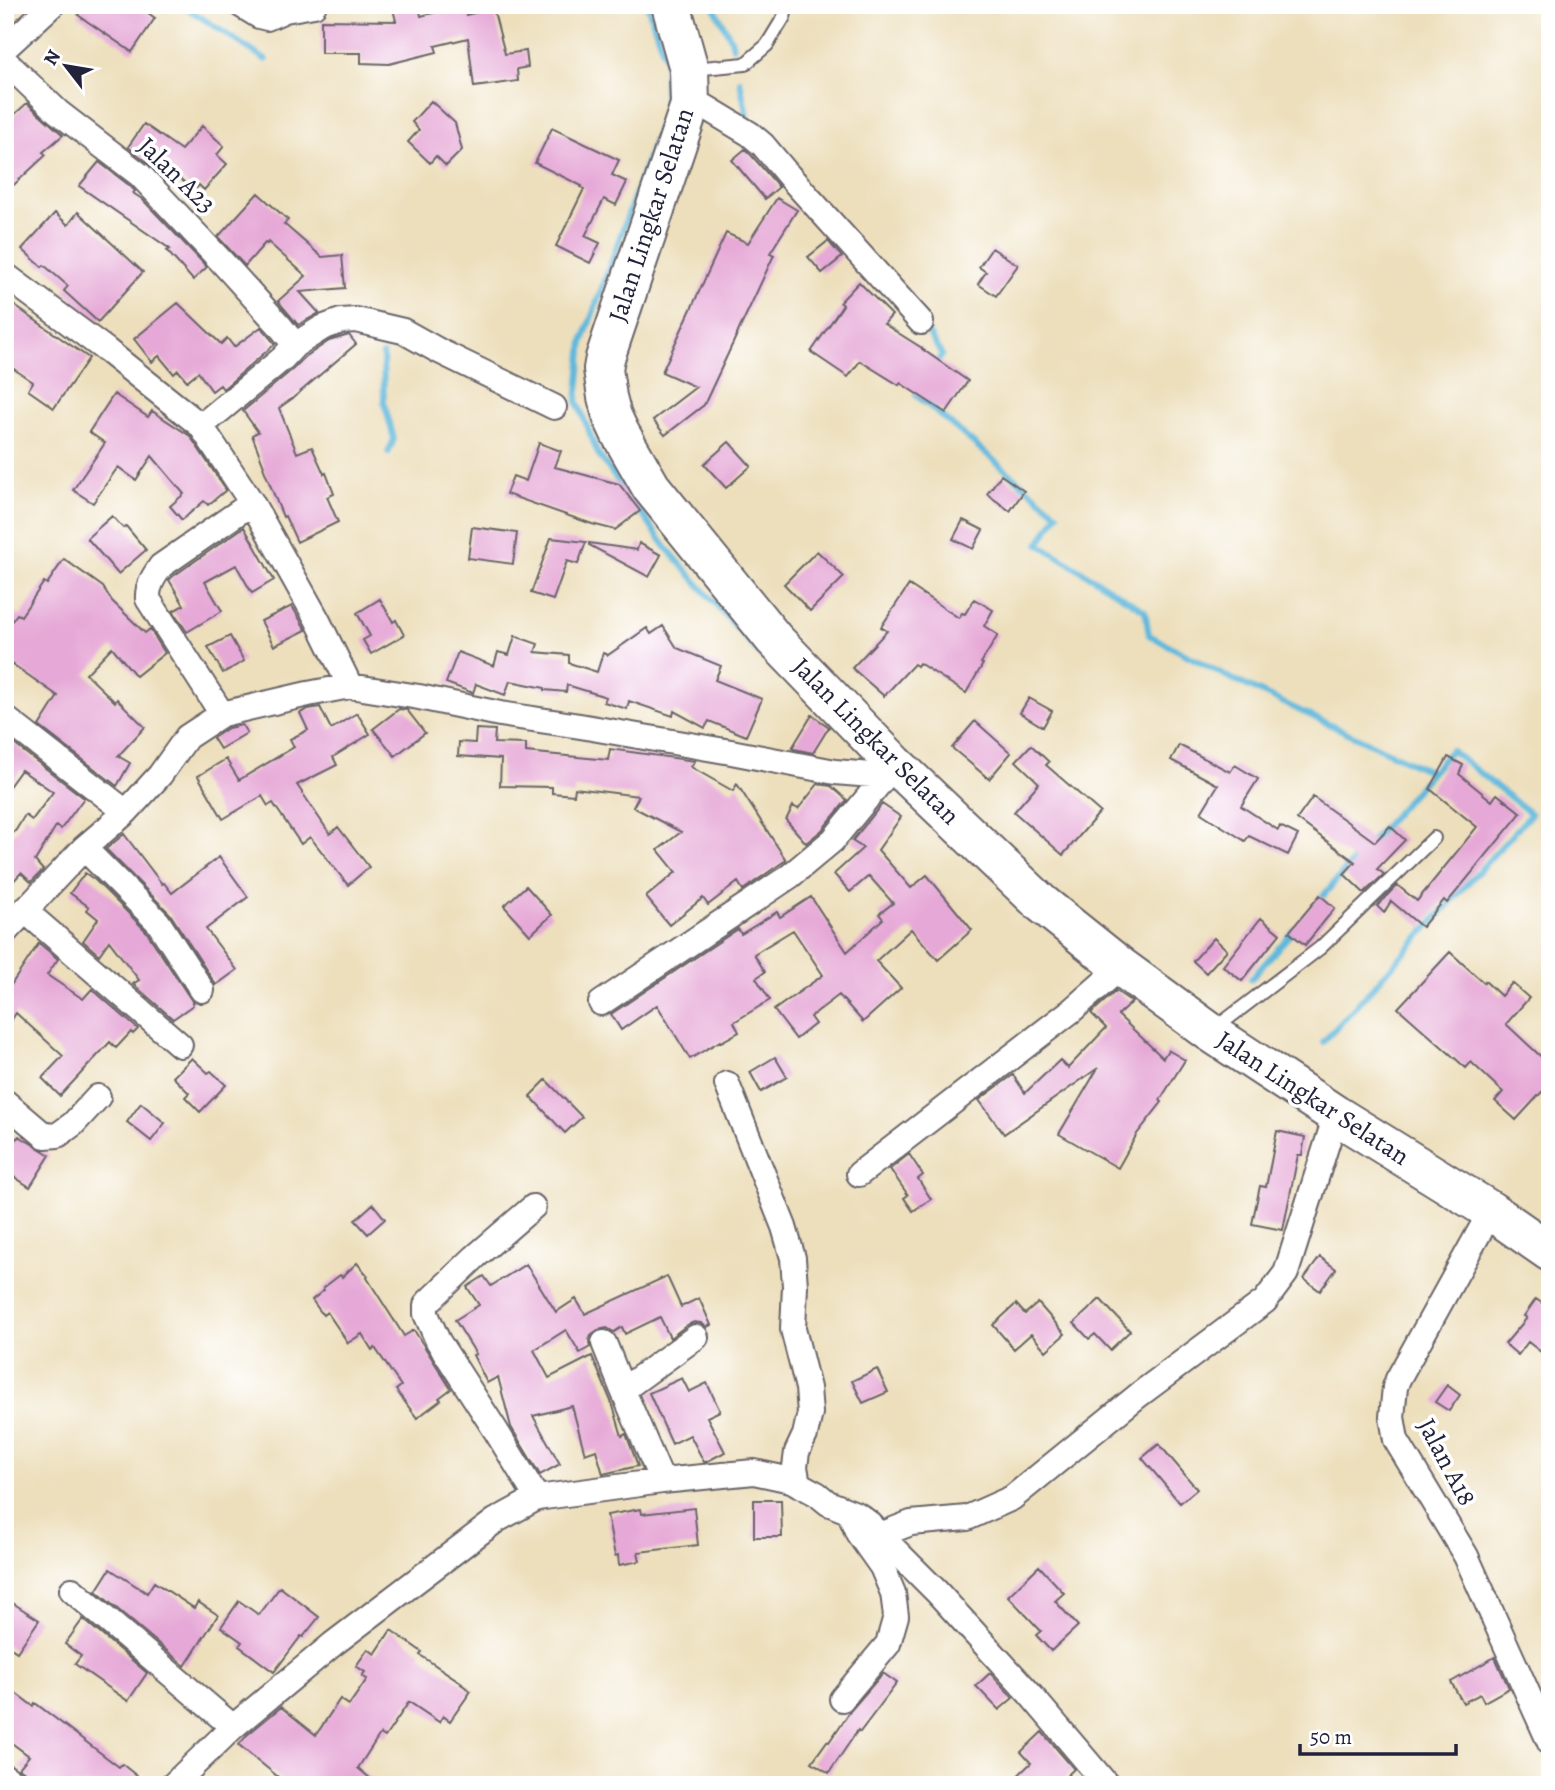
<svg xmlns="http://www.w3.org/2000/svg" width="1555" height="1790" viewBox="0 0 1555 1790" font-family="Alegreya,serif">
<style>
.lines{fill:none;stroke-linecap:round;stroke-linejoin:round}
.stream{stroke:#5eb8db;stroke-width:6}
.building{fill:#e6a9d7}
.service-casing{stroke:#696468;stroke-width:16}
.minor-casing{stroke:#696468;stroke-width:28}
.trunk-casing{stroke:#696468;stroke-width:42}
.service{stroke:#fff;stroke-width:12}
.minor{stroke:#fff;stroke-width:24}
.trunk{stroke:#fff;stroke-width:38}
.labels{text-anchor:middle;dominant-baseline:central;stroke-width:7;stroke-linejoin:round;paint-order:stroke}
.street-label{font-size:26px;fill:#22223b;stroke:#fff}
</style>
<rect width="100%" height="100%" fill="#fff"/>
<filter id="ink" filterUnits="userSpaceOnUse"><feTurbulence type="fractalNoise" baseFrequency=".0143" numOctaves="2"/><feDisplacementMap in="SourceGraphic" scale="14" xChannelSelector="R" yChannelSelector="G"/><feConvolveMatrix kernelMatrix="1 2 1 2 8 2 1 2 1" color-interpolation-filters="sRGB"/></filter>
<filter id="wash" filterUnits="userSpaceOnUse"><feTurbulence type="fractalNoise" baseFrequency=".00686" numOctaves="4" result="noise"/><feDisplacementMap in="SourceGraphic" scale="28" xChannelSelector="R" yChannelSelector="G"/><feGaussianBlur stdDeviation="1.57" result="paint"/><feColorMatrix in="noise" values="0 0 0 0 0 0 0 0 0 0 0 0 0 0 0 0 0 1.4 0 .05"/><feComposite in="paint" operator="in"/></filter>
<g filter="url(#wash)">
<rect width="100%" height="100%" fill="#eddfbc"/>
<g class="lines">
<!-- stream -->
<path class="stream" d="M182,5L266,60
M647,5L666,60L664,113L583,341L577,401L598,454L665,546L761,656
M713,5L731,39L733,47
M740,81L748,120L752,125
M924,326L942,355L934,368
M383,355L384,402L394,439L388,453
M920,388L916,395L1058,514L1039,544L1145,611L1149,635L1228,677L1431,772
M1317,903L1358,855
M1251,979L1294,930
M1323,1042L1531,814L1451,750L1368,845"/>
</g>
<g id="blocks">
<!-- building -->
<path class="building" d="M85,5H137L155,18L132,52L78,15Z
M392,5H419L421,16L464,5L466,15L493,8L505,54L526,51L528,67L517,69L518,81L474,87L468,38L435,46L437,52L389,64L361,63V53H321V20L396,21Z
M431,101L455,123L462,150L446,166L436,156L430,163L408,142L419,130L412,122Z
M27,103L63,135L43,152L46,155L5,193V123Z
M144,124L181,150L202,126L224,146L217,155L227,164L204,190L199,185L194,191L165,165L160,172L128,147Z
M552,128L619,160L612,175L627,182L616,205L604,199L585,236L600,243L590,263L556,246L584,189L581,187L582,186L535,163Z
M745,149L752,156L779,187L765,199L732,160Z
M99,162L130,186L135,191L133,193L142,199L207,267L193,280L167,251L170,249L79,186Z
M258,193L288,220L284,224L322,257L342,255L345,288L300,292L319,313L298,325L278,301L306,276L268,242L267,244L265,243L245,266L218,237Z
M777,198L797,210L770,253L774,255L704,405L665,435L653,420L696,387L662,372L726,233L748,243Z
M78,212L143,272L98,322L64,291L68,286L44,265L42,267L22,249L55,213L68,225Z
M828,241L842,257L822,273L808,257Z
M992,248L1018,265L996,296L978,284L986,272L979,267Z
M859,282L892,315L884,324L922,348V349L968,381L946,413L900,383L899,385L860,361L848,377L811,352L843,305L840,302Z
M5,299L89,358L54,408L28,390L33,382L5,363Z
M178,303L221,344L227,338L234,347L261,327L275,344L223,389L220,385L212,391L198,372L187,381L178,370L174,374L159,356L152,362L134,339Z
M349,335L356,344L293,398L279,408L297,453L312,447L324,474L326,473L334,494L327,497L338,522L297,542L285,516L283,517L263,467L264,466L252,435L258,432L243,411L293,369L305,357L329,341Z
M114,394L148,417L152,411L190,436L226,490L208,505L204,501L182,520L170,506L184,494L152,456L136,480L118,467L93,503L73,490L105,443L89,432Z
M729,442L751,466L726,488L704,464Z
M539,443L561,451L555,467L619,484L640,511L615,530L592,524L506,494L513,476L526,481Z
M1001,475L1024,491L1010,511L987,494Z
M112,516L123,528L126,526L146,550L118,574L87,538Z
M963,520L983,530L973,549L953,539Z
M244,527L274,580L252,593L236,565L205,582L222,611L187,632L173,611L184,605L169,580L172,577Z
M472,527L517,533L513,564L468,558Z
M551,538L586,542L578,564L567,561L553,600L531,593Z
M589,543L637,550L639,543L661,555L649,577L589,545Z
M817,551L844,577L810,611L784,584Z
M64,559L103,587L112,601L145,633L150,629L165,653L136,676L112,647L86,674L115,702L117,699L145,727L118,756L130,763L117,786L39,726L58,696L5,659V630L17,614L21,616L44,582L47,584Z
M909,585L959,618L962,613L965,614L974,599L993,610L984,626L998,635L981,663L983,664L966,693L919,663L917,666L914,664L884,696L852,668L887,631L881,627Z
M380,599L393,622L396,620L404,635L371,654L363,640L370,636L357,613Z
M292,606L306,630L274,646L261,621Z
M663,626L677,648L721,666L715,680L762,699L746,736L709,721L705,728L674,711L673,716L629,701L627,709L604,702L606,697L567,685L566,692L545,690V688L510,681L505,695L476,684L473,693L446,683L458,652L494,666L498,652L509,655L515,636L538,644L535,652L569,655V663L597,672L603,653L608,655L647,628L651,634Z
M230,636L244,661L223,673L208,647Z
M1029,698L1052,711L1043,727L1020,713Z
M320,707L331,729L357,713L370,734L333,757L337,765L297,785L330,834L338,827L369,867L348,885L310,837L301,844L273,803L268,806L262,796L223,819L198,776L226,759L239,780L294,747L290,739L308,730L300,713L308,709Z
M399,709L407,710L425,733L395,756L373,729Z
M812,715L829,727L813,753L794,749L792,748Z
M975,721L1011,753L989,779L952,748Z
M242,725L247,733L220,749L213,738L228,728Z
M476,729L495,730L494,743L526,744V752L608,760L610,749L695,761L691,767L733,791L737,784L786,860L743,890L738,882L708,905L703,898L669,925L646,897L676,872L658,850L681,832L633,807L639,796L575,788L574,795L552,793V787L500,786L501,759L458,756L459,742L475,743Z
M5,737L84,798L61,829L56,826L35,861L43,870L31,882L21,873L5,890V842L16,830L25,815L32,820L53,792L21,770L5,792Z
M1031,745L1049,762L1046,765L1100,812L1063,855L1014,812L1039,783L1016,761Z
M1179,745L1230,772L1235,765L1258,779L1241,806L1278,830L1280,826L1298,835L1288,855L1249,836L1245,841L1201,813L1218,785L1171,760Z
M1448,757L1463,765L1459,774L1492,801L1497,794L1521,813L1447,903L1444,900L1422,927L1391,901L1384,913L1377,906L1397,885L1417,901L1477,827L1430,789Z
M818,784L831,786L847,800L822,830L806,843L786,820L793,806L798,809Z
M1313,797L1375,842L1390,826L1405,840L1377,869L1384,874L1364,893L1344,874L1355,862L1297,819Z
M882,804L901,817L878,850L911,888L927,875L972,930L938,960L911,929L876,961L901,988L863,1022L839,995L810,1017L815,1024L796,1039L774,1010L823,975L793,930L754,954L765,972L756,978L770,1000L734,1022L739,1032L721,1042L720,1041L690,1059L657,1005L621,1030L611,1014L738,929L741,934L777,912L780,917L811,897L847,952L883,919L879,914L893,903L869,876L850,892L834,874L863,848L852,841Z
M124,834L162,884L164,883L172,893L219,857L248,897L206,929L237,970L216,985L170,914L106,849Z
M85,873L95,880L146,931L190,998L194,1002L192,1003L193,1005L173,1019L133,984L139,980L109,941L99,955L83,941L98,919L87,910L89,907L70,893Z
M526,886L552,915L530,935L504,906Z
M1320,895L1335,908L1305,945L1289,932Z
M1261,918L1280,934L1242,981L1223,966Z
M1214,938L1227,950L1206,973L1193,961Z
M39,943L58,959L47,975L83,999L92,989L138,1029L133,1034L131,1032L116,1048L110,1042L60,1096L42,1078L63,1056L16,1013L5,1030V994Z
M1450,952L1484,983L1485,981L1501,996L1512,983L1529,998L1506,1024L1550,1065V1083L1516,1120L1495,1101L1503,1092L1471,1062L1466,1068L1398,1008Z
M1116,991L1132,1002L1118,1015L1163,1058L1168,1050L1185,1060L1160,1100L1162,1102L1137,1134L1118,1168L1059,1134L1098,1068L1004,1134L979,1100L1013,1075L1025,1093L1060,1060L1068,1068L1106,1028L1091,1013Z
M775,1057L787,1077L761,1092L750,1072Z
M192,1058L208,1073L211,1071L226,1085L200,1112L185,1097L189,1093L173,1077Z
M546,1080L582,1117L565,1133L530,1096Z
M141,1103L165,1123L151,1141L127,1122Z
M5,1129L17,1139L19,1136L50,1155L30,1187L5,1171Z
M1277,1131L1305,1137L1302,1155H1298L1283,1230L1252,1224L1260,1186L1266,1187Z
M909,1154L923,1175L918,1179L931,1199L913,1211L904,1198L908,1195L890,1169Z
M373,1204L385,1219L368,1234L355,1220Z
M1320,1257L1336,1269L1320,1291L1304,1279Z
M357,1263L368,1276L367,1278L404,1336L414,1330L451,1389L439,1398L441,1400L417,1418L396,1390L401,1386L375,1348L372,1350L362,1334L348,1343L327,1312L323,1315L312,1300L324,1290L323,1288L340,1275L342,1277Z
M526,1264L556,1312L576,1299L585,1314L667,1276L681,1307L699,1298L711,1325L707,1327L701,1323L694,1322L687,1325L670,1338L660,1317L625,1334L622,1327L614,1332L607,1328L598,1330L592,1334L589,1340L590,1347L580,1353L566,1330L534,1350L549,1378L592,1356L613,1406L622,1436L626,1434L638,1466L603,1474L596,1450L585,1454L572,1406L533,1416L560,1464L540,1475L511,1427L498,1377L487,1383L473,1355L476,1354L455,1320L479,1305L467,1287L484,1276L491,1286Z
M1100,1299L1130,1331L1110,1350L1095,1334L1089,1339L1074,1323Z
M1536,1299L1550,1309V1359L1528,1342L1518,1355L1505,1344L1527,1318L1524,1316Z
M1038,1303L1065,1334L1046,1351L1031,1334L1014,1349L993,1325L1016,1304L1025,1314Z
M877,1369L888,1392L863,1403L852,1381Z
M682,1378L689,1392L707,1383L720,1411L707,1417L725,1452L706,1462H704L690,1435L672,1444L649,1393Z
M1447,1385L1460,1395L1449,1411L1435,1402Z
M1159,1444L1197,1489L1180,1503L1142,1458Z
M754,1500H781L782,1537H754Z
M694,1508L698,1545L638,1552L640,1561L619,1565L618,1555L615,1556L607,1515L641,1509L642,1514Z
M1039,1566L1064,1593L1055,1601L1078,1626L1051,1651L1036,1635L1041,1631L1008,1596Z
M110,1569L147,1593L154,1582L194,1608L198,1602L218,1615L185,1666L96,1591Z
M280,1587L319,1617L303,1637L301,1636L274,1672L239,1646L242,1642L221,1627L239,1601L259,1615Z
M5,1598L39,1620L17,1652L5,1644Z
M83,1619L147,1673L128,1701L75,1664L81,1656L65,1644Z
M391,1630L422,1652L420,1655L462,1683L461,1684L471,1691L450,1721L443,1716L439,1722L409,1702L385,1737L380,1734L358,1768L378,1785H288L239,1745L247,1735L281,1707L316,1735L340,1699L349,1705L367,1679L362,1676L365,1672L356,1666L368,1649L375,1654Z
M1495,1657L1509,1688L1484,1702L1480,1694L1463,1703L1451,1682Z
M883,1673L897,1683L860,1732L858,1730L829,1773L812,1762L827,1741L829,1742L851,1710Z
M990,1673L1013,1698L999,1710L976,1686Z
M5,1685L33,1706L35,1703L119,1767L122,1764L148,1785H34L26,1773L19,1768L29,1756L5,1738Z
M1042,1732L1074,1769L1057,1785H1008L1031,1763L1021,1752Z"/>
</g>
</g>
<g filter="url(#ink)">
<use href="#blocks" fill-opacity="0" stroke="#696468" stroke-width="2"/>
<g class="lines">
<defs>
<path id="service" d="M693,69L745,64L767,45L784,17L787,5
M1213,1030L1320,948L1434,838"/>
<path id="minor" d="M241,5L259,16L267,18L285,10L314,5
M5,48L52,5
M5,61L58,112L140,175L223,263L280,326L295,345
M690,105L707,108L750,134L763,145L789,176L921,322
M5,275L106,350L201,426L252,503L317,619L350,686
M201,426L283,358L295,345L322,328L341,321L356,320L403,331L439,351L554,407
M222,714L148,599C147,586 154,576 161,566L252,503
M5,718L126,812
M84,848L158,922L202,990
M24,910L180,1045
M5,932L84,848L126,812L160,775L187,737L222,714L308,694L350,686L419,697L500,714L580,726L731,752L835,772L884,776
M601,1003L790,876L833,840L892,768
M727,1084L784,1227L793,1258L795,1286L793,1329L808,1388L810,1413L805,1435L797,1452L795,1467L798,1484
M5,1102L45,1136L58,1135L73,1124L98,1097
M859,1174L1071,1011L1121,967
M533,1207L475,1257L429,1301L426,1305V1314L438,1341L496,1431L537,1498
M1491,1211L1398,1379L1395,1387L1392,1417L1396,1440L1466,1556L1550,1743
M604,1343L622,1388
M662,1481L622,1388L631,1384L696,1337
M72,1590L233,1727
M842,1699L888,1644L896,1616L893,1593L882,1567L858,1533L852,1519
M5,1777L17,1785
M173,1785L233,1727L333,1644L495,1521L537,1498L662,1481L754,1472L791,1480L817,1494L828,1503L858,1515L870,1524L880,1535
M1107,1785L1029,1693L937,1592L880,1535L911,1523L967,1518L1012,1498L1140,1394L1265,1301L1286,1273L1336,1115"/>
<path id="trunk" d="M671,5L689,69L690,105L605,358L603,369L607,397L612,416L620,433L651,487L774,639L895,764L1041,903L1121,967L1210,1032L1336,1115L1491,1211L1550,1252"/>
</defs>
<!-- service casing -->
<use href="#service" class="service-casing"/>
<!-- minor casing -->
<use href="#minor" class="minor-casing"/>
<!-- trunk casing -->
<use href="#trunk" class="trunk-casing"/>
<!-- service -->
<use href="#service" class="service"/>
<!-- minor -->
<use href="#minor" class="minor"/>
<!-- trunk -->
<use href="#trunk" class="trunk"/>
</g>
</g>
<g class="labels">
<!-- street labels -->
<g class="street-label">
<text transform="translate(177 175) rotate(44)">Jalan A23</text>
<text transform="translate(651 215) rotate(-72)">Jalan Lingkar Selatan</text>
<text transform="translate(876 741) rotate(45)">Jalan Lingkar Selatan</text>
<text transform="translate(1313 1098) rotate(33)">Jalan Lingkar Selatan</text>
<text transform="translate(1447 1462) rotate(62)">Jalan A18</text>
</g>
</g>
<!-- margin -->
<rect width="1555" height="1790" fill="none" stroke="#fff" stroke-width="28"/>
<!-- north arrow -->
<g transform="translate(66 66) rotate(301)" stroke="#ffffff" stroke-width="5" paint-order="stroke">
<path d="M0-5L12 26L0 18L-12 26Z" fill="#22223b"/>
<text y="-10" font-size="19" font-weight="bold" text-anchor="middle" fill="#22223b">N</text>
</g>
<!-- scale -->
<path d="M1300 1744v10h156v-10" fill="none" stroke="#22223b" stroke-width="3.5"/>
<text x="1310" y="1744" font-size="21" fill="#22223b" stroke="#ffffff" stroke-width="5" paint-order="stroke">50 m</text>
</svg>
